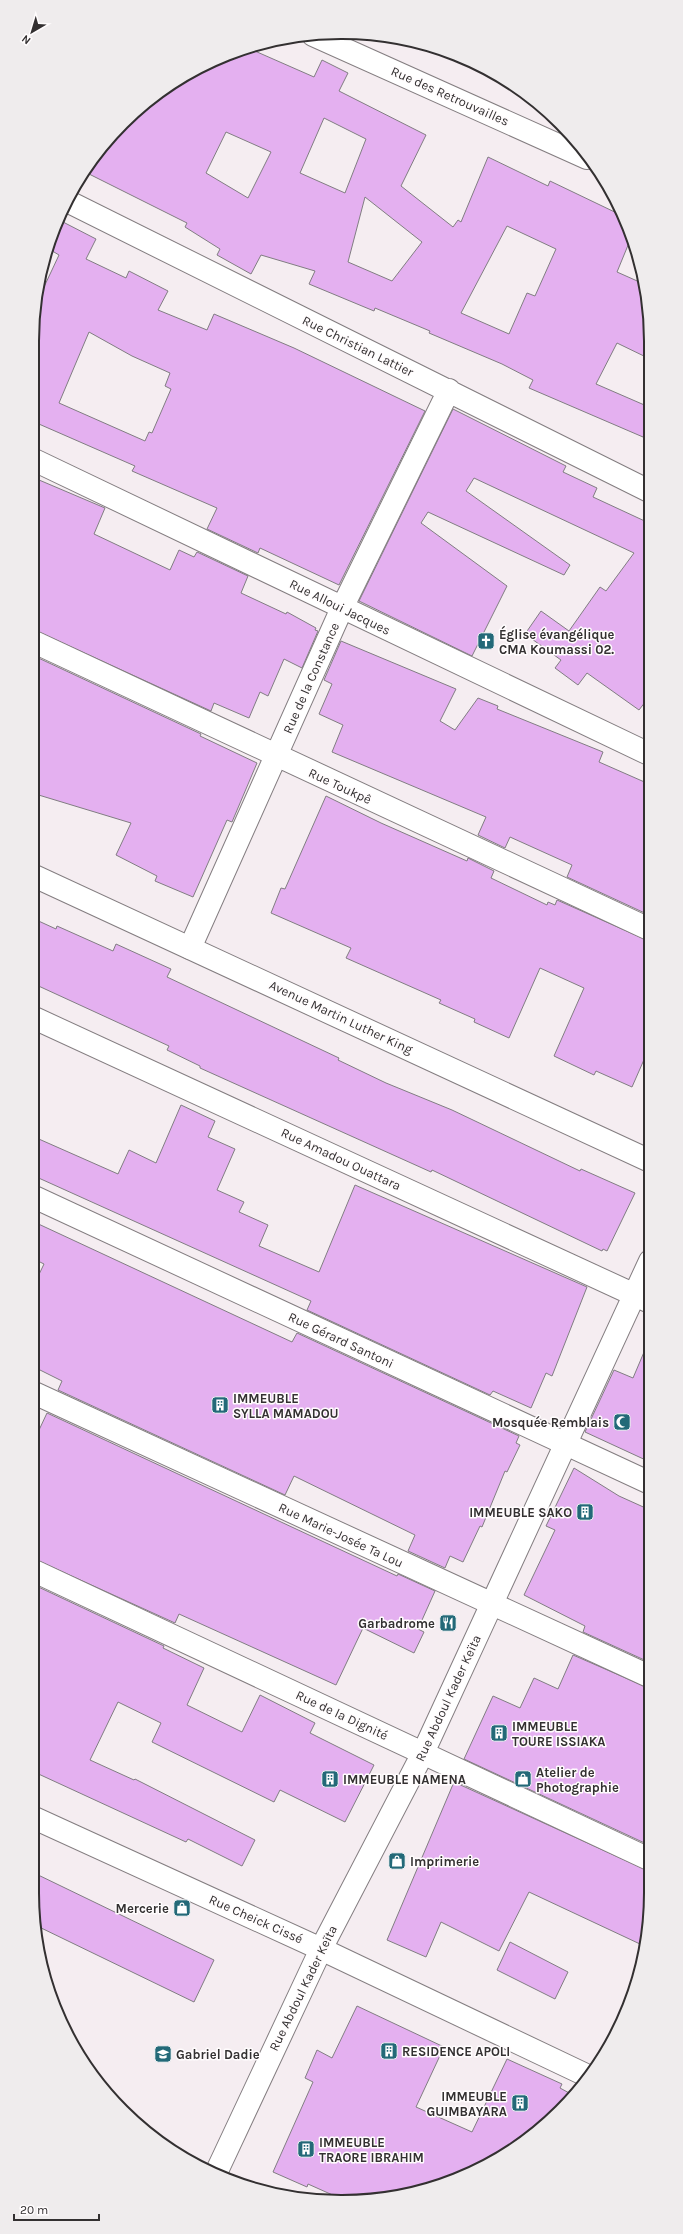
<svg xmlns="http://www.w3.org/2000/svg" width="683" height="2234" viewBox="0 0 683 2234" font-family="Karla,sans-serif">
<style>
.building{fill:#e4b0f0;stroke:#817d82;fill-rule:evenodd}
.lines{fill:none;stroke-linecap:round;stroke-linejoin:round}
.street-casing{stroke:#847e81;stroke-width:24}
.secondary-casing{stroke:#847e81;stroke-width:24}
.street{stroke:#fff;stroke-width:22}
.secondary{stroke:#fff;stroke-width:22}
.labels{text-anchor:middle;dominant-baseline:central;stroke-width:3;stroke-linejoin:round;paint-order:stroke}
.street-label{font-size:13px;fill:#333031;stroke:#fffcfd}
.poi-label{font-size:13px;font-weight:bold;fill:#333031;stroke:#fffcfd;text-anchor:start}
.rim{fill:none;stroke:#333031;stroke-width:2}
</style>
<rect width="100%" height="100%" fill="#f5edf1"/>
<!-- building -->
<path class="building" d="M248,48L314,77L322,60L348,73L339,91L426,135L401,186L453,227L458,220L461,222L488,157L548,186L550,181L623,216L631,238L617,272L644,284L648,301V358L617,343L596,384L649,407V425L643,437L529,388L533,380L502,364L429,333L430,331L375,308L374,311L309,284L315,271L261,255L251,274L217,255L220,249L185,227L187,223L83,171L123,122L170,84L223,55ZM324,118L366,139L345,193L300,173ZM226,132L271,152L248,198L206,173ZM365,197L422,242L392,281L348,262ZM507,226L556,249L535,296L527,293L509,334L461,313Z
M63,222L96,239L86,259L126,278L129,271L168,291L158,310L207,330L214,314L294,348L425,411L339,585L260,548L258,553L207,529L217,508L132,471L135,466L32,421V342L36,304L59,255L49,249ZM89,332L132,356L170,373L165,386L171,389L152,433L149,432L145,441L59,403Z
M453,409L566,466L563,472L597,488L593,497L649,523V697L639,710L587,673L578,685L555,668L561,660L525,634L541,611L569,631L600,587L606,591L634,553L474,478L466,491L570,565L564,575L428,512L421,523L507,586L472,656L359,601Z
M32,477L105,508L94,534L170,570L179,550L194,557L197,552L248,576L241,593L286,614L287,612L316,628L315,630L318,631L302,668L284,659L268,696L260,692L249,718L214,703L211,711L32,629Z
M341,641L456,689L440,721L455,730L478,698L498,706L497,709L603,752L599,762L649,784V915L567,877L572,865L510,837L505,848L478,835L486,817L332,752L343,725L319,714L332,684L324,680Z
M32,655L201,734L200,736L257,763L232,822L227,820L193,897L155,881L157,876L116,855L131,823L32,793Z
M326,796L381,823L467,861L468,858L494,871L491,878L547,905L548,902L555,905L557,900L649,941L650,1046L632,1087L596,1071L594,1075L554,1056L584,988L540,968L509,1038L474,1022L475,1019L439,1003L441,1000L346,958L351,948L271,913L281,888L285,889Z
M32,918L56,929L57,926L113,951L116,944L171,969L167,977L339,1058L338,1060L386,1083L452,1110L580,1171L581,1169L635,1193L607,1251L603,1249L602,1251L432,1170L431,1172L200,1068V1066L167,1050L169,1046L32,983Z
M181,1105L215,1121L208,1137L235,1149L217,1190L244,1202L239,1212L268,1225L259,1246L319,1272L355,1185L587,1287L552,1376L546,1373L531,1408L493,1391L490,1395L307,1310L311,1301L32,1175V1136L118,1174L129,1150L156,1163Z
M32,1221L292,1342L297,1333L519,1436L516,1443L520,1445L507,1472L505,1471L482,1527L480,1526L463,1562L450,1556L445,1568L408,1551L415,1535L294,1476L285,1495L58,1390L62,1381L32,1366V1289L44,1264L32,1258Z
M650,1338V1462L585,1432L614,1370L633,1378Z
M47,1413L397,1576L398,1574L435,1591L418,1629L424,1632L414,1653L363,1628L336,1685L179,1614L175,1623L32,1558V1445Z
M574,1468L619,1496L650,1510L651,1663L583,1632L585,1626L524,1595L555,1530L546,1526Z
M32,1584L164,1646L163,1648L204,1668L187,1705L242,1732L260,1695L315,1723L310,1733L374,1765L345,1822L280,1790L274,1802L152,1742L161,1723L118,1702L90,1760L134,1780L135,1779L255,1840L242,1866L188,1839L186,1842L32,1771Z
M573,1655L651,1689V1846L464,1759L493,1696L520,1708L534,1678L558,1689Z
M454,1782L651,1872L648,1926L640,1944L529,1892L499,1951L441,1922L426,1957L387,1940Z
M32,1872L214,1960L194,2002L35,1925Z
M510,1942L568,1972L555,1999L497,1970Z
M357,2006L444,2047L416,2107L472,2132L507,2059L562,2084L560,2088L571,2094L530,2138L479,2170L422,2191L362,2201H346L308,2184L307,2187L273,2172L313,2082L305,2078L317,2050L332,2058Z"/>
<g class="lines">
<defs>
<path id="street" d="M313,35L587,158
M67,201L649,491
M32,459L649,754
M32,641L649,929
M190,948L342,608L449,390
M32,1017L650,1302
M32,1196L650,1483
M32,1392L651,1677
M32,1570L651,1860
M32,1817L321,1949L588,2076
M216,2173L321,1949L423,1753L650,1261"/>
<path id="secondary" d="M32,875L650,1161"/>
</defs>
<!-- street casing -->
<use href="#street" class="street-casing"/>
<!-- secondary casing -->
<use href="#secondary" class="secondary-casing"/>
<!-- street -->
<use href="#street" class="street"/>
<!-- secondary -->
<use href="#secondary" class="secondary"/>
</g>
<!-- icons -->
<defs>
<symbol id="church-square" viewBox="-11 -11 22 22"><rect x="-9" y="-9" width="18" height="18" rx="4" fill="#236978" stroke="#fffcfd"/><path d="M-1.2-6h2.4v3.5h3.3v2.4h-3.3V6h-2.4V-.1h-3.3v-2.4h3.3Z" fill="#fff"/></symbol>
<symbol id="building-square" viewBox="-11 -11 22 22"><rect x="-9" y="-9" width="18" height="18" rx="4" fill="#236978" stroke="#fffcfd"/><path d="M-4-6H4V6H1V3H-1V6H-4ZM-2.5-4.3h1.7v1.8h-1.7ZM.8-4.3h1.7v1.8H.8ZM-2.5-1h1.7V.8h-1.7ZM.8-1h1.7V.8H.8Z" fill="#fff"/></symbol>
<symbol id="mosque-square" viewBox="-11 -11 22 22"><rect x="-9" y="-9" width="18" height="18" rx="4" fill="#236978" stroke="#fffcfd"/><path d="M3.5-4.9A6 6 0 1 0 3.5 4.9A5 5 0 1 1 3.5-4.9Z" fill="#fff"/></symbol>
<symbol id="restaurant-square" viewBox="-11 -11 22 22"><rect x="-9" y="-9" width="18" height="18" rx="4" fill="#236978" stroke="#fffcfd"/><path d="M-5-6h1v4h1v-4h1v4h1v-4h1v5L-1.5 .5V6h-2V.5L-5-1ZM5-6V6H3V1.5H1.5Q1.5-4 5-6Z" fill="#fff"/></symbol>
<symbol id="shop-square" viewBox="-11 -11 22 22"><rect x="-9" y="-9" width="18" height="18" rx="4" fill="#236978" stroke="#fffcfd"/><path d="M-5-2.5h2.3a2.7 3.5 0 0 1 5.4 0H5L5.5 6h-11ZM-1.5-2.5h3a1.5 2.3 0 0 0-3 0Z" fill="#fff"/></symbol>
<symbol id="school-square" viewBox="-11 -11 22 22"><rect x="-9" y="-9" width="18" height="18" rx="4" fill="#236978" stroke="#fffcfd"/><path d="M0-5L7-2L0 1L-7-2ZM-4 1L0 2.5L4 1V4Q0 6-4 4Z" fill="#fff"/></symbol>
</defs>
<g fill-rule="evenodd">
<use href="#church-square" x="476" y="631" width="20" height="20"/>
<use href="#building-square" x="210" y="1395" width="20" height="20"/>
<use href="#mosque-square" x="612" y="1412" width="20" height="20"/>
<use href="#building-square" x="575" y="1502" width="20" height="20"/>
<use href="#restaurant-square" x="438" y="1613" width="20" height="20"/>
<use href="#building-square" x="489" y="1723" width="20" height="20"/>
<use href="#building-square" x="320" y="1769" width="20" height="20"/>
<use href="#shop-square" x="513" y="1769" width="20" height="20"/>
<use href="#shop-square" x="387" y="1851" width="20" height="20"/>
<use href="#shop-square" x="172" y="1898" width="20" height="20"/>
<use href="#building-square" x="379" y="2041" width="20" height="20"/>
<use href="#school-square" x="153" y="2044" width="20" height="20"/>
<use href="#building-square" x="510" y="2093" width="20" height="20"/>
<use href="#building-square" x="296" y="2139" width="20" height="20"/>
</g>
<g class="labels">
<!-- street labels -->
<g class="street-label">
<text transform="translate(450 96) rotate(24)">Rue des Retrouvailles</text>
<text transform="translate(358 346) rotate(26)">Rue Christian Lattier</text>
<text transform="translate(340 607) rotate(26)">Rue Alloui Jacques</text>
<text transform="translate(311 678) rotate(-66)">Rue de la Constance</text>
<text transform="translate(340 786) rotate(25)">Rue Toukpê</text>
<text transform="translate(341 1017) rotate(25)">Avenue Martin Luther King</text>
<text transform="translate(341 1159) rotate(25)">Rue Amadou Ouattara</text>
<text transform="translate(341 1340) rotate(25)">Rue Gérard Santoni</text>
<text transform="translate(341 1535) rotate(25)">Rue Marie-Josée Ta Lou</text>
<text transform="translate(448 1698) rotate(-65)">Rue Abdoul Kader Keïta</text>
<text transform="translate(342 1715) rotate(25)">Rue de la Dignité</text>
<text transform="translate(256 1919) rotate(24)">Rue Cheick Cissé</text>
<text transform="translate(303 1988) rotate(-64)">Rue Abdoul Kader Keïta</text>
</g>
<!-- poi labels -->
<g class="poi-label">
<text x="499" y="634">Église évangélique<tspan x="499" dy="15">CMA Koumassi 02.</tspan></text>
<text x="233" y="1398">IMMEUBLE<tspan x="233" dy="15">SYLLA MAMADOU</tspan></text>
<text x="609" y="1422" text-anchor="end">Mosquée Remblais</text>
<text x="572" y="1512" text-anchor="end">IMMEUBLE SAKO</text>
<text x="435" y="1623" text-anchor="end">Garbadrome</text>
<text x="512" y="1726">IMMEUBLE<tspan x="512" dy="15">TOURE ISSIAKA</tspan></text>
<text x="536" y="1772">Atelier de<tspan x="536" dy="15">Photographie</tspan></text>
<text x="343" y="1779">IMMEUBLE NAMENA</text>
<text x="410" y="1861">Imprimerie</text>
<text x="169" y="1908" text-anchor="end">Mercerie</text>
<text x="402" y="2051">RESIDENCE APOLI</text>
<text x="176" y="2054">Gabriel Dadie</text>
<text x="507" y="2096" text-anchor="end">IMMEUBLE<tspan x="507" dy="15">GUIMBAYARA</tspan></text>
<text x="319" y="2142">IMMEUBLE<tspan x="319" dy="15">TRAORE IBRAHIM</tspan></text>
</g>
</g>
<!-- crop -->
<path d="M0 0H683V2234H0ZM341 39H342A302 302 0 0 1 644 341V1893A302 302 0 0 1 342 2195H341A302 302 0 0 1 39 1893V341A302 302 0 0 1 341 39Z" fill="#efeced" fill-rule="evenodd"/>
<path class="rim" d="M341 39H342A302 302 0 0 1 644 341V1893A302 302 0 0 1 342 2195H341A302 302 0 0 1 39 1893V341A302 302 0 0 1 341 39Z"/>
<!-- north arrow -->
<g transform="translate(32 32) rotate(218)" stroke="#fffcfd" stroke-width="3" paint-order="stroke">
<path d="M0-3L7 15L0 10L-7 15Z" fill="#333031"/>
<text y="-6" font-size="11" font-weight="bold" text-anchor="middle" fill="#333031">N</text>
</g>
<!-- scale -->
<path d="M14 2214v6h85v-6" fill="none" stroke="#333031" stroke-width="2"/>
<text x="20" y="2214" font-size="12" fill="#333031" stroke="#fffcfd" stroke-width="3" paint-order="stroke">20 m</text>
</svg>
